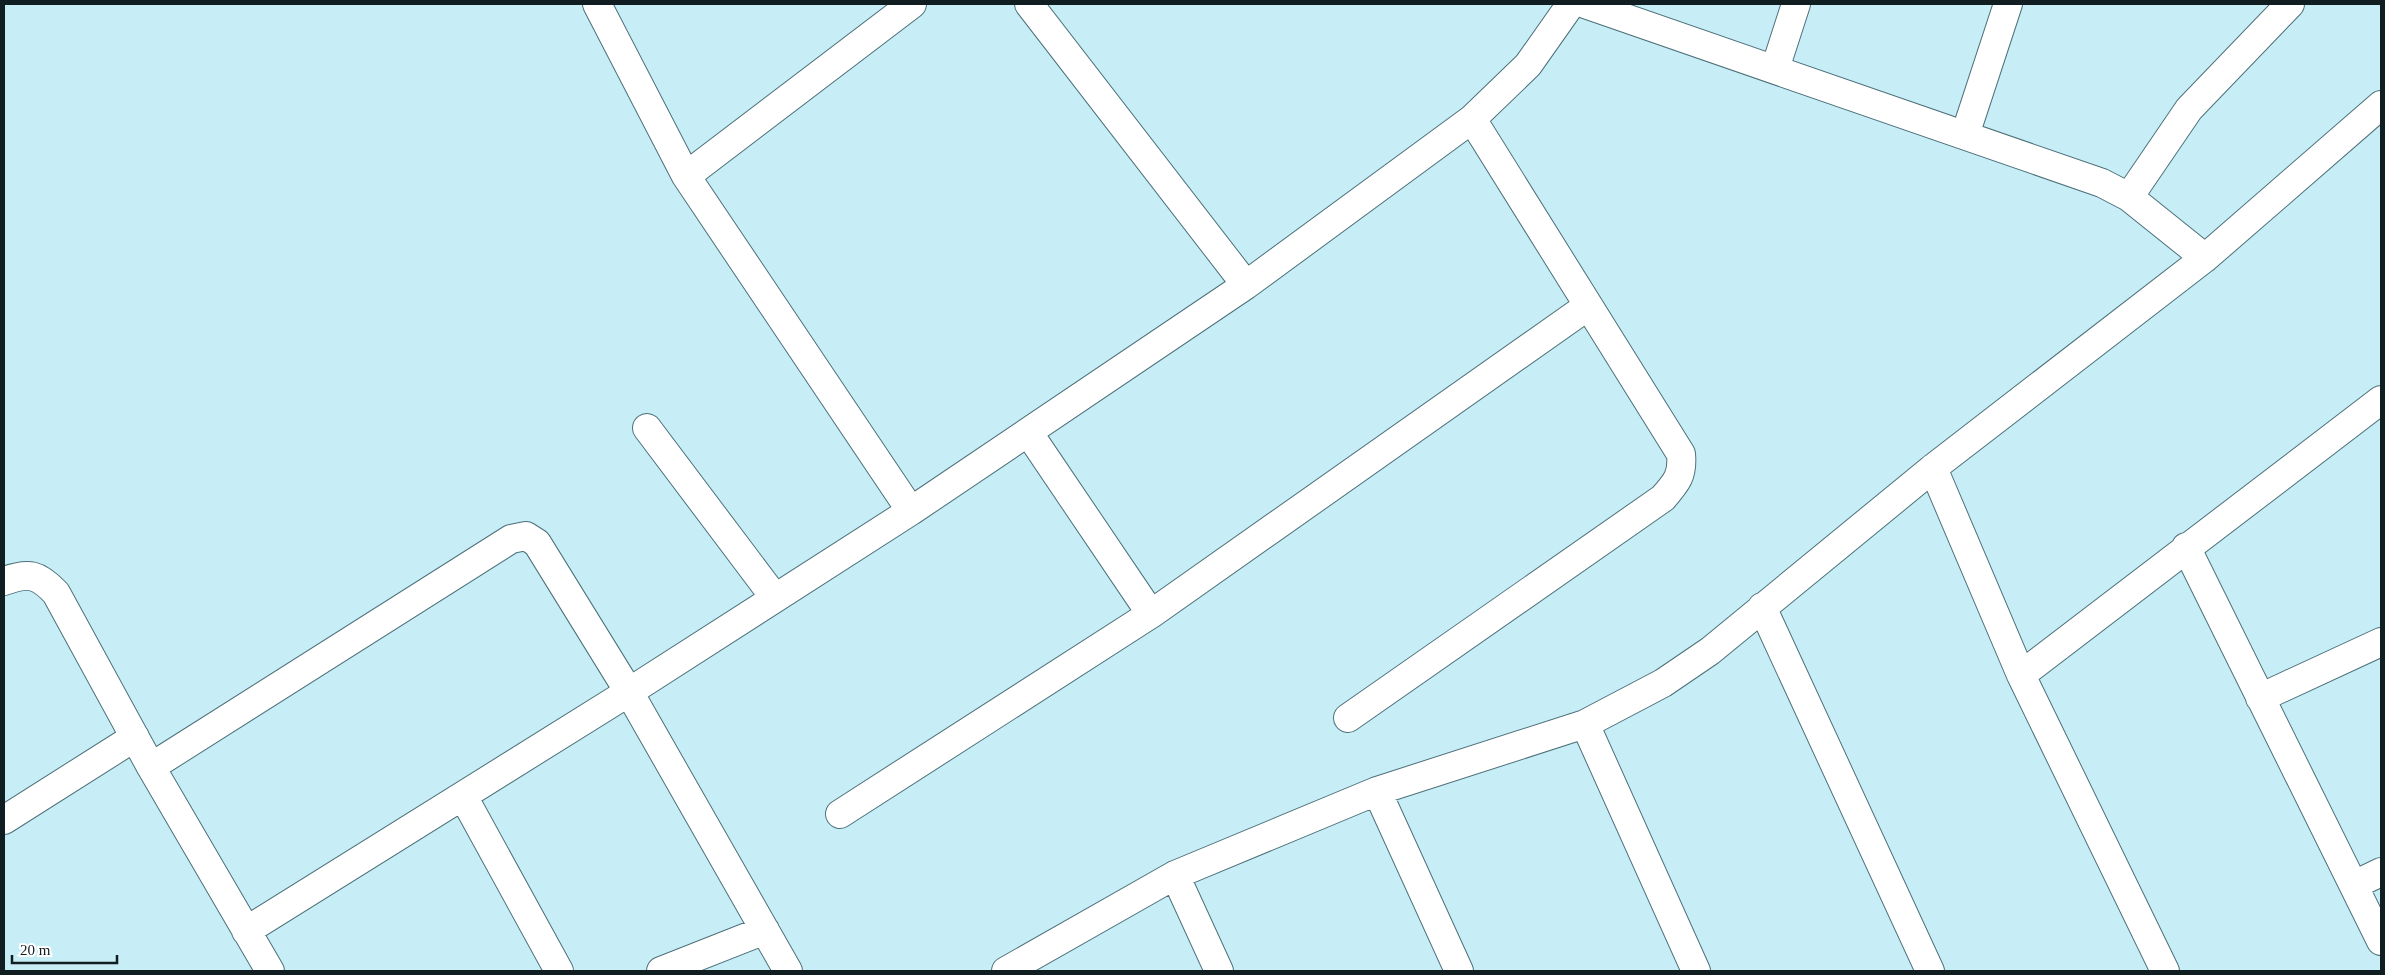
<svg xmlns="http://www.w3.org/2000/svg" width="2385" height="975" viewBox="0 0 2385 975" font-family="'Times New Roman',serif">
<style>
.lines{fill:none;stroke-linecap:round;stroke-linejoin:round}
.minor-casing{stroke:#4d7079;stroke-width:30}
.minor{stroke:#fff;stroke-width:28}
</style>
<rect width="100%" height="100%" fill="#c7eef7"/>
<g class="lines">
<defs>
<path id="minor" d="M597,4L686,176L911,511
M1029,4L1246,285
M1585,4L2102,183L2129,197L2205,258
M1775,69L1796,4
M1965,135L2008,4
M686,176L912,4
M2129,197L2189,109L2290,4
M647,428L775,598
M1028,432L1151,614
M1933,468L2021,675L2165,971
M2186,547L2381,941
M4,581C29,572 38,574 56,593L151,767L270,971
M1762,607L1930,971
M2021,675L2381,400
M2260,698L2381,642
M1348,718L1663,498C1677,482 1683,475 1681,454L1472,119
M1585,724L1696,971
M151,767L511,539L526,536L537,543L629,692L788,971
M1377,791L1459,971
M463,796L559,971
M840,814L1151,614L1588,306
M4,820L135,737
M1175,875L1219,971
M2354,885L2381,872
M246,931L629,692L911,511L1246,285L1472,119L1528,65L1571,4
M661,971L765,930
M1006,971L1175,875L1377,791L1585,724L1663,683L1710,651L1933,468L2205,258L2381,105"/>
</defs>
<!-- minor casing -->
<use href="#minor" class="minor-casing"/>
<!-- minor -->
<use href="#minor" class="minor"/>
</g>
<!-- border -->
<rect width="2385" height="975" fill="none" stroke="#101e21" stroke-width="10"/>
<!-- scale -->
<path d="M12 955v8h105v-8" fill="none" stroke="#101e21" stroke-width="2.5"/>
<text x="20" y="955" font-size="15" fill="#101e21" stroke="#ffffff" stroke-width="4" paint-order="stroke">20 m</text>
</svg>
